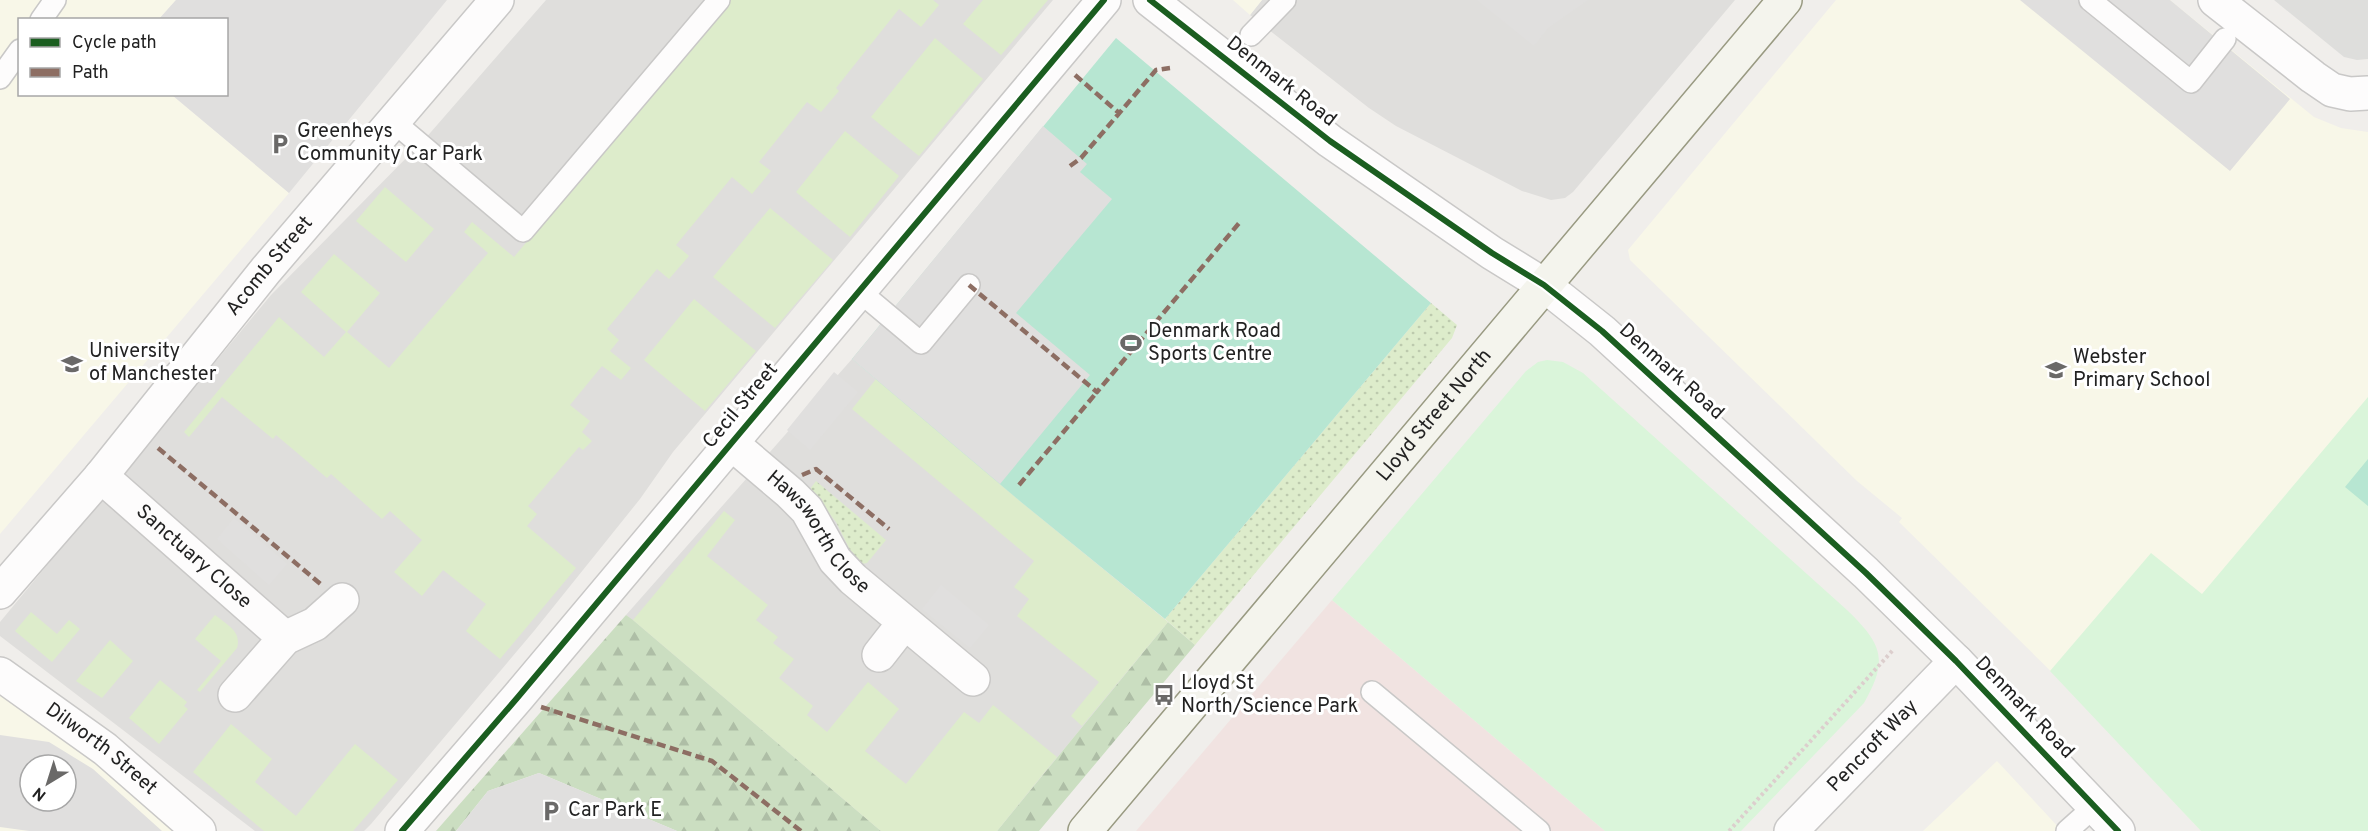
<svg xmlns="http://www.w3.org/2000/svg" width="2368" height="831" viewBox="0 0 2368 831" font-family="Overpass,sans-serif">
<style>
.residential{fill:#dfdedc}
.commercial{fill:#f1e3e1}
.education{fill:#f8f7e8;fill-rule:evenodd}
.religious{fill:#dededc}
.grass{fill:url(#grass-dots)}
.forest{fill:url(#forest-firs)}
.park{fill:#daf5da}
.garden{fill:#ddeccb}
.pitch{fill:#b7e6d2}
.parking{fill:#e0dfde;fill-rule:evenodd}
.lines{fill:none;stroke-linecap:round;stroke-linejoin:round}
.lane-casing{stroke:#c9c8c7;stroke-width:24}
.street-casing{stroke:#c9c8c7;stroke-width:36}
.secondary-casing{stroke:#999a82;stroke-width:36}
.path{stroke:#dccecd;stroke-width:4;stroke-dasharray:3 3;stroke-linecap:butt}
.lane{stroke:#fdfcfc;stroke-width:21}
.street{stroke:#fdfcfc;stroke-width:33}
.secondary{stroke:#f4f4ed;stroke-width:33}
.quiet{stroke:#8d6e63;stroke-width:4.5;stroke-dasharray:9 4.5;stroke-linecap:butt}
.cycleway-casing{stroke:#fff;stroke-width:10}
.cycleway{stroke:#1b5e20;stroke-width:6}
.labels{text-anchor:middle;dominant-baseline:central;stroke-width:6;stroke-linejoin:round;paint-order:stroke}
.street-label{font-size:20px;fill:#222;stroke:#fff}
.poi-label{font-size:20px;fill:#222;stroke:#fff;text-anchor:start}
</style>
<defs>
<pattern id="grass-dots" width="8" height="8" patternUnits="userSpaceOnUse" patternTransform="scale(1.5)"><rect width="8" height="8" fill="#ddeccb"/><path d="M2 2h.1M6 6h.1" fill="none" stroke="#bdcaae" stroke-width="1.8" stroke-linecap="round"/></pattern>
<pattern id="forest-firs" width="22" height="20" patternUnits="userSpaceOnUse" patternTransform="scale(1.5)"><rect width="22" height="20" fill="#cbdec1"/><path d="M5 1l3.5 6h-7zM16 11l3.5 6h-7z" fill="#aebea6"/></pattern>
</defs>
<rect width="100%" height="100%" fill="#f0eeeb"/>
<!-- residential -->
<path class="residential" d="M546,0H1053L673,452L640,499L534,631L371,824L364,831H255L0,636V622L271,295L424,140Z
M1262,0H1735L1573,192L1565,198L1551,200L1522,191L1396,126L1369,108L1250,15Z
M852,359L1021,502L1168,622L997,831H881L626,615Z"/>
<!-- commercial -->
<path class="commercial" d="M1332,600L1605,831H1136Z"/>
<!-- education -->
<path class="education" d="M0,0H176L159,19L20,20V94L172,95L289,193L0,534Z
M1233,0H1262L1250,15Z
M1836,0H2170L2314,117L2341,128L2368,132V831H2201L2069,689L1899,522L1902,518L1857,481L1630,260L1628,250Z
M0,674L199,831H0ZM30,765H66V801H30Z
M1997,761L2062,831H1923Z"/>
<!-- religious -->
<path class="religious" d="M2274,0H2368V59L2357,60L2344,57Z"/>
<!-- grass -->
<path class="grass" d="M1431,303L1457,325L1452,338L1195,645L1165,619Z
M816,481L886,540L867,563L862,564L852,554L836,522L810,489Z"/>
<!-- forest -->
<path class="forest" d="M626,615L633,620L881,831H677L539,773L488,791L456,831H436Z
M1168,622L1195,645L1039,831H997Z"/>
<!-- park -->
<path class="park" d="M1547,360L1563,362L1583,373L1847,610C1882,644 1889,659 1864,703L1741,831H1605L1332,600L1526,371L1538,362Z
M2368,397V831H2201L2050,671L2151,553L2202,594Z"/>
<!-- garden -->
<path class="garden" d="M729,0H933L939,5L921,27L899,9L836,88L839,91L821,112L807,102L759,162L771,171L752,194L732,177L676,245L689,256L669,279L657,269L607,329L619,340L610,351L631,368L621,380L602,366L570,405L590,421L582,432L592,441L583,450L579,447L528,506L537,514L527,526L576,568L500,659L466,631L486,604L443,570L422,596L394,572L422,540L390,511L382,519L331,474L327,478L276,435L273,439L222,397L189,437L184,432L279,317L324,357L346,332L301,292L334,254L380,293L347,332L389,368L488,253L464,232L472,222L514,257Z
M983,0H1048L1001,55L963,24Z
M935,38L983,79L919,156L871,117Z
M845,131L899,176L850,237L796,192Z
M385,187L434,229L406,262L356,221Z
M770,208L833,260L775,328L713,277Z
M694,299L756,351L705,411L644,360Z
M876,379L1021,502L1168,622L1082,726L1071,716L1099,682L1017,616L1029,599L1014,587L1034,561L852,409Z
M724,511L735,520L707,556L768,605L756,620L778,637L773,643L794,659L779,678L813,706L807,715L827,732L868,682L899,709L865,751L906,784L964,712L979,723L993,705L1057,757L997,831H881L633,620Z
M31,612L57,634L69,620L80,629L52,662L15,631Z
M215,615C227,625 242,631 237,648L200,692L197,690L221,661L195,639Z
M110,640L133,661L102,698L76,681Z
M160,680L187,702L184,706L188,709L159,744L129,718Z
M231,724L272,759L255,782L296,816L355,744L398,780L353,831H264L193,772Z"/>
<!-- pitch -->
<path class="pitch" d="M1116,38L1431,303L1165,619L1021,502L852,359Z
M2368,459V506L2345,487Z"/>
<!-- parking -->
<path class="parking" d="M176,0H447L289,193L172,95L226,94V20L159,19Z
M1477,0H1588L1548,28L1534,46Z
M2020,0H2170L2290,99L2230,171Z
M1043,126L1087,164L1080,172L1112,199L1016,313L1090,375L1000,484L852,359Z
M834,372L858,392L810,450L787,430Z
M234,518L287,564L269,585L217,539Z
M941,585L989,625L970,648L922,609Z
M0,735L49,742L93,769L162,831H29L0,827ZM30,765H66V801H30Z
M539,773L677,831H456L488,791Z"/>
<g class="lines">
<defs>
<path id="lane" d="M2090,0L2191,82L2225,39
M41,20L55,0
M1251,35L1285,0
M0,78L20,50
M394,122L523,231L719,0
M859,291L921,343L969,285
M1372,692L1539,831
M2067,831L2095,806"/>
<g id="street">
<path d="M1150,0L1330,141L1492,253L1544,285L1602,331L1866,573L1956,661L2118,831"/>
<path d="M2215,0L2313,77L2332,90L2350,94L2368,93"/>
<path id="s1" d="M731,443L790,493L807,510L835,560L853,579L973,679"/>
<path id="s2" d="M101,476L285,638"/>
<path id="s3" d="M0,592L101,476L266,270L497,0"/>
<path d="M879,655L904,623"/>
<path id="s4" d="M0,674L105,749L199,831"/>
<path d="M235,695L285,638L315,624L342,600"/>
<path d="M402,831L518,697L1104,0"/>
<path id="s5" d="M1791,831L1956,661"/>
</g>
<g id="secondary">
<path id="s6" d="M1085,831L1785,0"/>
</g>
</defs>
<!-- lane casing -->
<use href="#lane" class="lane-casing"/>
<!-- street casing -->
<use href="#street" class="street-casing"/>
<!-- secondary casing -->
<use href="#secondary" class="secondary-casing"/>
<!-- path -->
<path class="path" d="M1729,831L1893,650"/>
<!-- lane -->
<use href="#lane" class="lane"/>
<!-- street -->
<use href="#street" class="street"/>
<!-- secondary -->
<use href="#secondary" class="secondary"/>
<!-- quiet -->
<path class="quiet" d="M1075,75L1119,113
M1070,166L1081,158L1156,70L1170,68
M969,285L1097,392L1240,222
M158,448L323,586
M802,475L816,469L889,529
M1019,485L1097,392
M541,707L712,761L801,831"/>
<defs>
<path id="cycleway" d="M1150,0L1330,141L1492,253L1544,285L1602,331L1866,573L1956,661L2118,831
M402,831L518,697L1104,0"/>
</defs>
<!-- cycleway casing -->
<use href="#cycleway" class="cycleway-casing"/>
<!-- cycleway -->
<use href="#cycleway" class="cycleway"/>
</g>
<!-- icons -->
<defs>
<symbol id="parking-bare" viewBox="-9 -9 18 18"><path d="M-3.5-5.5H1a3.5 3.5 0 0 1 0 7H-1V5.5H-3.5ZM-1-3.4V-.6H.8a1.4 1.4 0 0 0 0-2.8Z" fill="#6a6968" stroke="#fff" stroke-width="2.5" paint-order="stroke"/></symbol>
<symbol id="stadium-bare" viewBox="-9 -9 18 18"><path d="M0-5a6.5 5 0 1 0 0 10a6.5 5 0 1 0 0-10ZM-3.5-1.8h7v3.6h-7Z" fill="#6a6968" stroke="#fff" stroke-width="2.5" paint-order="stroke"/></symbol>
<symbol id="university-bare" viewBox="-9 -9 18 18"><path d="M0-5L7-2L0 1L-7-2ZM-4 1L0 2.5L4 1V4Q0 6-4 4Z" fill="#6a6968" stroke="#fff" stroke-width="2.5" paint-order="stroke"/></symbol>
<symbol id="school-bare" viewBox="-9 -9 18 18"><path d="M0-5L7-2L0 1L-7-2ZM-4 1L0 2.5L4 1V4Q0 6-4 4Z" fill="#6a6968" stroke="#fff" stroke-width="2.5" paint-order="stroke"/></symbol>
<symbol id="bus-bare" viewBox="-9 -9 18 18"><path d="M-5-6H5V4H4V6H2V4H-2V6H-4V4H-5ZM-3.5-4V0h7V-4ZM-3.5 1.2v1.5H-2V1.2ZM2 1.2v1.5H3.5V1.2Z" fill="#6a6968" stroke="#fff" stroke-width="2.5" paint-order="stroke"/></symbol>
</defs>
<g fill-rule="evenodd">
<use href="#parking-bare" x="265" y="129" width="30" height="30"/>
<use href="#stadium-bare" x="1116" y="328" width="30" height="30"/>
<use href="#university-bare" x="57" y="349" width="30" height="30"/>
<use href="#school-bare" x="2041" y="355" width="30" height="30"/>
<use href="#bus-bare" x="1149" y="680" width="30" height="30"/>
<use href="#parking-bare" x="536" y="796" width="30" height="30"/>
</g>
<g class="labels">
<!-- street labels -->
<g class="street-label">
<text transform="translate(1281 82) rotate(38)">Denmark Road</text>
<text stroke="none"><textPath href="#s3" startOffset="423">Acomb Street</textPath></text>
<text transform="translate(1671 372) rotate(42)">Denmark Road</text>
<text transform="translate(741 406) rotate(-50)">Cecil Street</text>
<text stroke="none"><textPath href="#s6" startOffset="543">Lloyd Street North</textPath></text>
<text stroke="none"><textPath href="#s1" startOffset="126">Hawsworth Close</textPath></text>
<text stroke="none"><textPath href="#s2" startOffset="123">Sanctuary Close</textPath></text>
<text transform="translate(2024 708) rotate(46)">Denmark Road</text>
<text stroke="none"><textPath href="#s5" startOffset="118">Pencroft Way</textPath></text>
<text stroke="none"><textPath href="#s4" startOffset="126">Dilworth Street</textPath></text>
</g>
<!-- poi labels -->
<g class="poi-label">
<text x="297" y="132">Greenheys<tspan x="297" dy="23">Community Car Park</tspan></text>
<text x="1148" y="332">Denmark Road<tspan x="1148" dy="23">Sports Centre</tspan></text>
<text x="89" y="352">University<tspan x="89" dy="23">of Manchester</tspan></text>
<text x="2073" y="358">Webster<tspan x="2073" dy="23">Primary School</tspan></text>
<text x="1181" y="684">Lloyd St<tspan x="1181" dy="23">North/Science Park</tspan></text>
<text x="568" y="811">Car Park E</text>
</g>
</g>
<!-- legend -->
<rect x="18" y="18" width="210" height="78" fill="#ffffff" stroke="#a7a7a7" stroke-width="1.5"/>
<rect x="30" y="38" width="30" height="9" fill="#1b5e20" stroke="#a7a7a7" stroke-width="1.5"/>
<text x="72" y="48" font-size="18" fill="#222222">Cycle path</text>
<rect x="30" y="68" width="30" height="9" fill="#8d6e63" stroke="#a7a7a7" stroke-width="1.5"/>
<text x="72" y="78" font-size="18" fill="#222222">Path</text>
<!-- north arrow -->
<g transform="translate(48 783) rotate(218)"><circle r="28" fill="#ffffff" stroke="#a7a7a7" stroke-width="1.5"/>
<path d="M0-4.5L10 22L0 15L-10 22Z" fill="#6a6968"/>
<text y="-9" font-size="16" font-weight="bold" text-anchor="middle" fill="#222222">N</text>
</g>
</svg>
